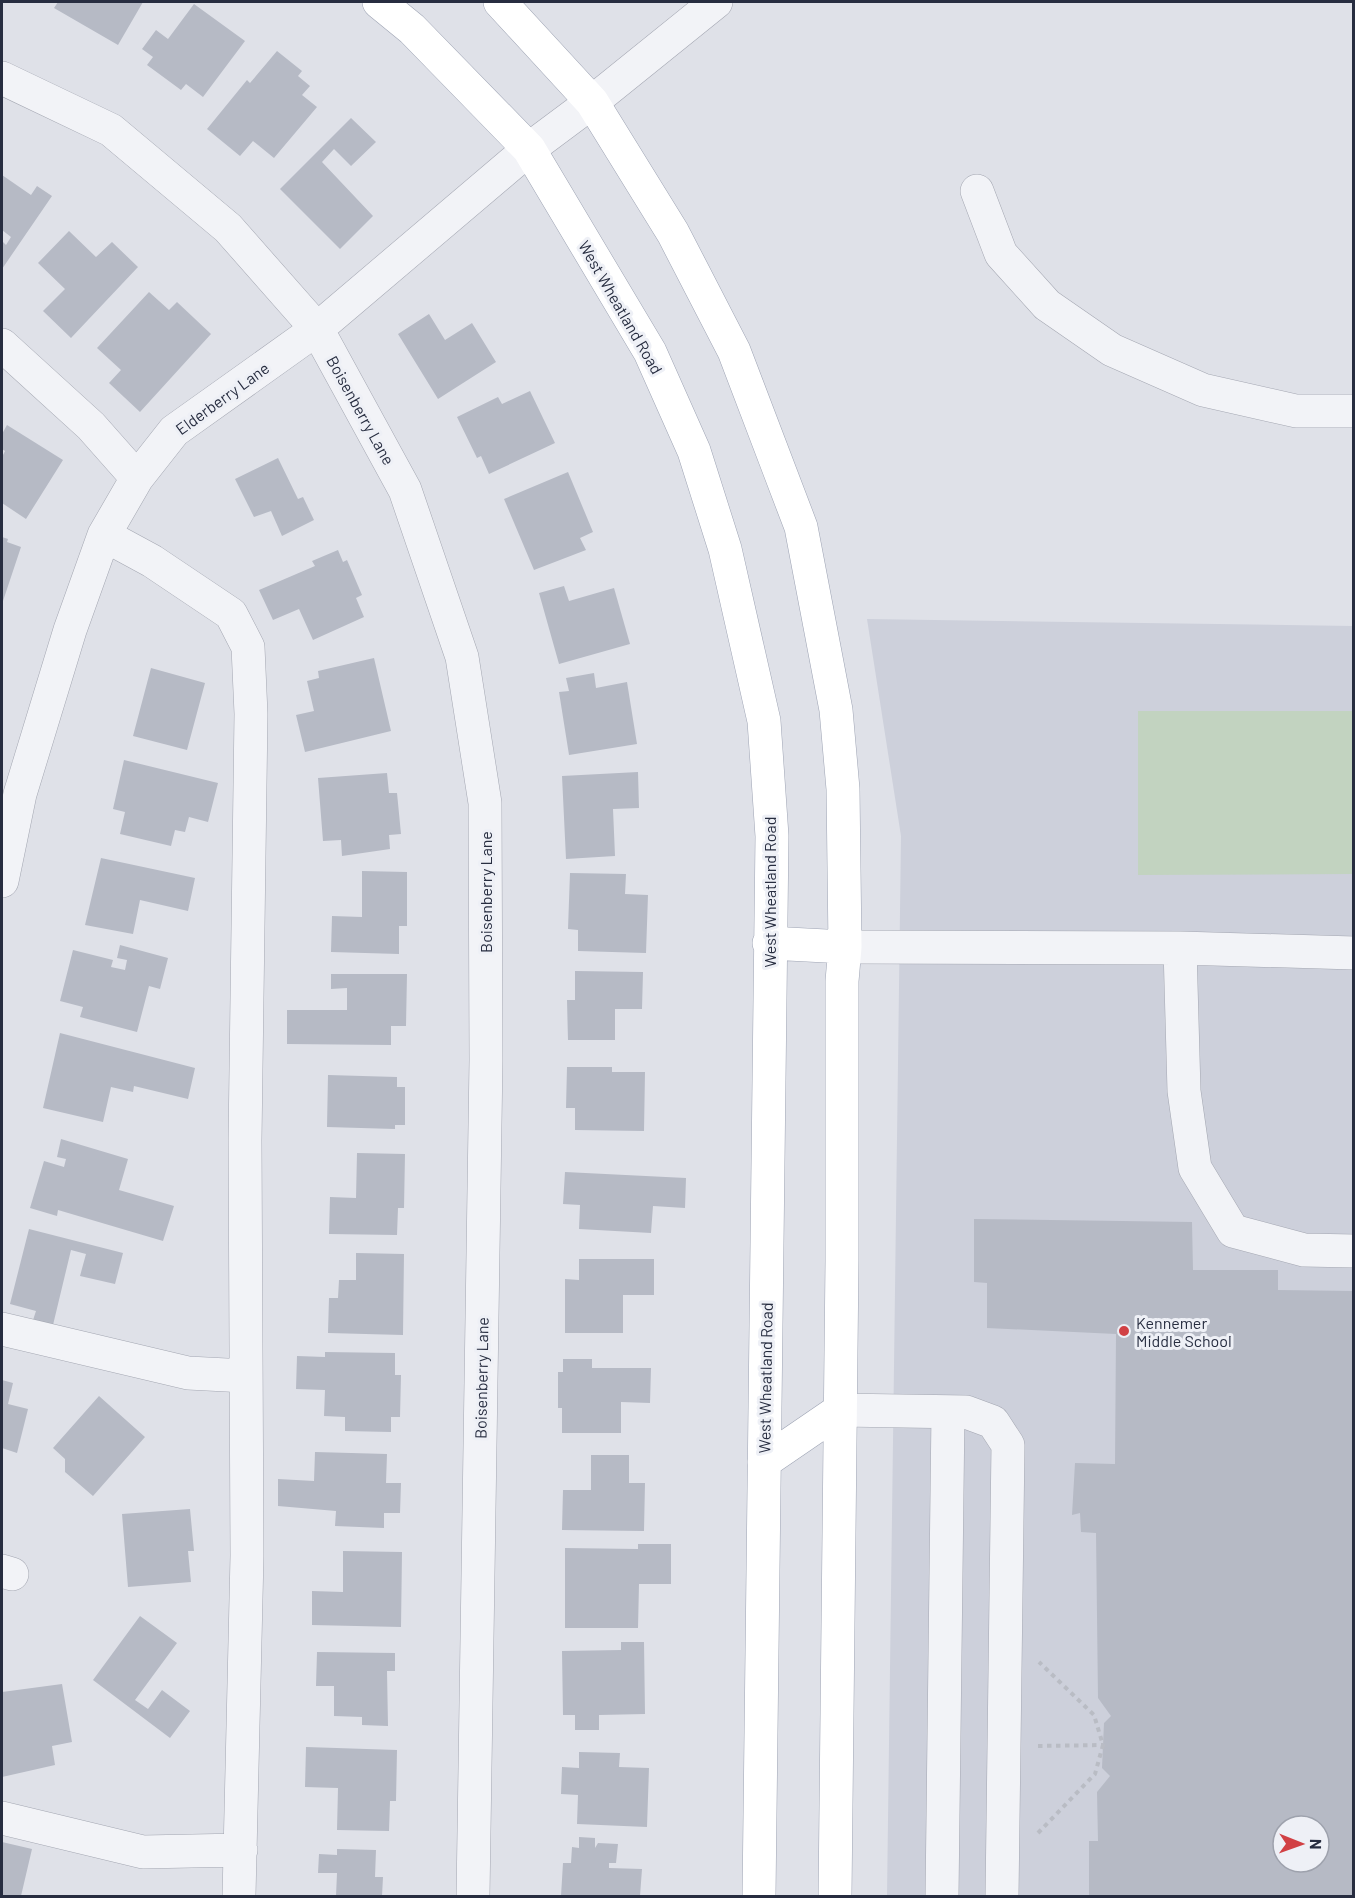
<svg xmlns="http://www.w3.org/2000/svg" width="1355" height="1898" viewBox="0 0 1355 1898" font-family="Barlow,sans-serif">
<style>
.built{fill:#cdd0db;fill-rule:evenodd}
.green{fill:#c2d3c0}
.building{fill:#b6bac5;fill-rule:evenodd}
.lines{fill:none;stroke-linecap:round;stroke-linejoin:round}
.minor-casing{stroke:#a4a7b2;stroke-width:34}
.major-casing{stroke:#9ea4b4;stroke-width:34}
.path{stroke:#b9bcc4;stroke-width:4;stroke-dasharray:4.5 4.5;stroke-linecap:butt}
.minor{stroke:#f2f3f7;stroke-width:33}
.major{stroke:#fff;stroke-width:33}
.poi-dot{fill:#d14044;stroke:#eef0f6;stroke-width:2}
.labels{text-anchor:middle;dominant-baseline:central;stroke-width:6;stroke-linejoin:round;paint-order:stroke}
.street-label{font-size:16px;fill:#272d40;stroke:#eef0f6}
.poi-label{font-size:16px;fill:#272d40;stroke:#eef0f6;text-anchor:start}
</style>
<rect width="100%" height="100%" fill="#dfe1e8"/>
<!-- built -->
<path class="built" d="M867,619L1353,626V1896H887L901,836ZM1283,1826H1319V1862H1283Z"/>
<!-- green -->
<path class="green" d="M1138,711H1353V874L1138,875Z"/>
<!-- building -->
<path class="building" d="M58,2H143L118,45L54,8Z
M194,4L245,41L203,97L186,84L181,90L147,65L153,57L142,49L156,30L168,39Z
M277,51L302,71L298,76L310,86L302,95L317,107L274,158L253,141L240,156L207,129L247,80L250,83Z
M351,118L376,142L351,166L334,149L322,162L373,216L340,249L280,189Z
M2,175L31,195L37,186L52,196L2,269V241L6,245L11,237L2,230Z
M69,231L96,257L112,242L138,267L71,338L43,311L65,289L38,263Z
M149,292L169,310L177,302L211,334L140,412L109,383L121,370L97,348Z
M429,314L445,340L472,323L496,362L438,399L398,334Z
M530,391L555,443L489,474L481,456L477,458L457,417L498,397L502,404Z
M7,425L63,460L26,519L2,503V457L5,451L2,449V434Z
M278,458L298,499L303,497L314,520L282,536L271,511L254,517L235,479Z
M568,472L593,532L580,538L586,550L534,570L504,499Z
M2,537L8,539L7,542L21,547L2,604Z
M338,550L343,562L347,560L362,595L356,598L364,617L313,640L299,609L273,620L259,590L315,566L312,561Z
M564,586L569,601L614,588L630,644L559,664L539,593Z
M374,658L391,731L305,752L296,715L314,711L307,681L319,678L318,671Z
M151,668L205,683L187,750L133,736Z
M594,673L596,688L627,682L637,744L569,755L559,692L569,691L566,678Z
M124,760L218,783L208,822L189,817L185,832L175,830L171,846L120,834L125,812L113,809Z
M638,772L639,808L613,809L615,856L566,859L562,776Z
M387,773L389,793H397L401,834L389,835L390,849L342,856L341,840L323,841L318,778Z
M101,858L195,878L188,911L140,900L133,934L85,925Z
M362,871L407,872V926H399V954L331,952L332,916L362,917Z
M570,873L626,874L625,894L648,895L646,953L578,951V930L568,929Z
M120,945L168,958L160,989L149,986L137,1032L80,1017L83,1007L60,1001L73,950L113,960L111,967L125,970L127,960L117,958Z
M575,971L643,972L642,1009H615V1040H568L567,1000H575Z
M331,974H407L406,1026H391V1045L287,1044V1010H347V988L331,989Z
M60,1033L195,1068L188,1099L134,1086L133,1092L111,1087L103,1122L43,1108Z
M567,1067H612V1072H645L644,1131L575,1130V1108H566Z
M328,1075L397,1077V1087H405V1125H395V1129L327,1127Z
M61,1139L128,1159L119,1190L174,1206L163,1241L58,1210L57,1216L30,1208L44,1161L64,1167L66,1159L57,1157Z
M357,1153L405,1154L404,1208H398L397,1235L329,1234L330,1197L356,1198Z
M565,1172L686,1178L685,1208L653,1206L651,1233L579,1229L580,1205L563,1204Z
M974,1219L1192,1222L1193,1270H1278V1290L1354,1291V1896H1089V1841H1098L1097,1792L1110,1776L1102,1768L1104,1723L1111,1716L1098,1698L1096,1533L1081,1532L1080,1513L1072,1515L1075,1463L1115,1464L1116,1334L987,1328V1283L974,1282ZM1283,1826H1319V1862H1283Z
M29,1229L123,1253L115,1284L80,1276L86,1254L71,1250L53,1325L33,1320L36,1311L10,1304Z
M356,1253L404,1254L403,1335L328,1333L329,1298H338L339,1280H356Z
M579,1259H654V1295H623V1333H565V1279L579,1280Z
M325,1352L395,1353V1375H401L400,1417H391V1432L345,1431V1417L324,1416L325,1390L296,1389L297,1356L325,1357Z
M563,1359H592V1368H651L650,1403L621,1402V1433H562V1408H558V1372H563Z
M2,1380L13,1383L8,1404L28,1409L17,1453L2,1448Z
M99,1396L145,1437L93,1496L65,1472V1459L53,1448Z
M315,1452L387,1454L386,1483H401L400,1513H384V1528L335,1526L336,1511L278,1506V1479L314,1481Z
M591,1455H629V1483H645L644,1531L562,1530L563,1490H591Z
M190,1509L194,1551H188L191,1582L128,1587L122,1514Z
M638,1544H671V1584H639L638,1628H565V1548L638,1549Z
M343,1551L402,1552L401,1627L312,1625V1591L343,1592Z
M140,1616L177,1643L135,1700L148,1709L162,1690L190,1711L170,1738L93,1680Z
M621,1642H644L645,1714L599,1715V1730H575V1715H563L562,1651L621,1650Z
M317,1652L395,1653V1671H387L388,1726L362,1725V1717L334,1716V1686H316Z
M62,1684L72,1742L52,1746L55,1765L2,1777V1692Z
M306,1747L397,1750L396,1801H390L389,1831L337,1830L338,1788L305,1787Z
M579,1752L620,1753L619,1767L649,1768L647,1827L577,1824L578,1795L561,1794L562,1767L579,1768Z
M579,1837L595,1838V1848L598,1843L618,1844L616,1863H609V1868L642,1869L640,1896H561L563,1863H571L572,1847L579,1848Z
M2,1842L32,1849L21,1896H2Z
M337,1849L376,1850L375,1877H383L382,1896H336L337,1873H318L319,1854L337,1855Z"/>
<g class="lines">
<defs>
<path id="minor" d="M2,78L111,130L228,228L317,329L405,490L462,657L485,803L486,1060L473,1896
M977,191L1001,254L1047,305L1112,350L1203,390L1296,411H1354
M2,345L91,426L137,478
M104,535L152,561L231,614L248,647L251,714L245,1140L247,1556L239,1896
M2,881L20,794L70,630L104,535L137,478L174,431L317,329L529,149L592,102L716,2
M845,947L1180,948L1354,953
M1180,948L1184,1091L1195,1168L1233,1231L1304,1250L1354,1251
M2,1329L188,1373L246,1376
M840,1410L966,1412L993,1422L1008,1445L1002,1896
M2,1571L12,1574
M2,1818L143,1852L241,1850
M942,1896L948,1412"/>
<path id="major" d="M379,2L412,29L529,149L650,352L694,451L725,549L764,721L772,836L759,1896
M500,2L592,102L673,233L734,351L801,527L836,710L843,789L845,947L842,981V1261L835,1896
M769,943L845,947
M764,1462L840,1410"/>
</defs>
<!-- minor casing -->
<use href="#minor" class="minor-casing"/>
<!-- major casing -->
<use href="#major" class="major-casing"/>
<!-- path -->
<path class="path" d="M1038,1746L1103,1745
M1038,1833L1095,1774L1103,1745L1094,1715L1039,1662"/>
<!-- minor -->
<use href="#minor" class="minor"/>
<!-- major -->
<use href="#major" class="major"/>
</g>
<!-- markers -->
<circle class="poi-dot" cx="1124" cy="1331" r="6"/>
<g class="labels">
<!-- street labels -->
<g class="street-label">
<text transform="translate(621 307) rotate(60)">West Wheatland Road</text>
<text transform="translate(222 398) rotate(-36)">Elderberry Lane</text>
<text transform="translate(361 410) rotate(61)">Boisenberry Lane</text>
<text transform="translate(485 892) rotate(-90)">Boisenberry Lane</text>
<text transform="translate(769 892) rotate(-90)">West Wheatland Road</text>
<text transform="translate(481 1378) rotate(-89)">Boisenberry Lane</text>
<text transform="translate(765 1378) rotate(-89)">West Wheatland Road</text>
</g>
<!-- poi labels -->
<g class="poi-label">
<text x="1136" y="1322">Kennemer<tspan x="1136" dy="18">Middle School</tspan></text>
</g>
</g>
<!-- border -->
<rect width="1355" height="1898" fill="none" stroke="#272d40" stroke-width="6"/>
<!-- north arrow -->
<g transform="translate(1301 1844) rotate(91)"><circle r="28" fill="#eef0f6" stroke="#9ea2ad" stroke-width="1.5"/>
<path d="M0-4.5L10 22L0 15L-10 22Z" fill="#d14044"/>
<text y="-9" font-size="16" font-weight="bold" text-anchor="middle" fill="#272d40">N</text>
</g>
</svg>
